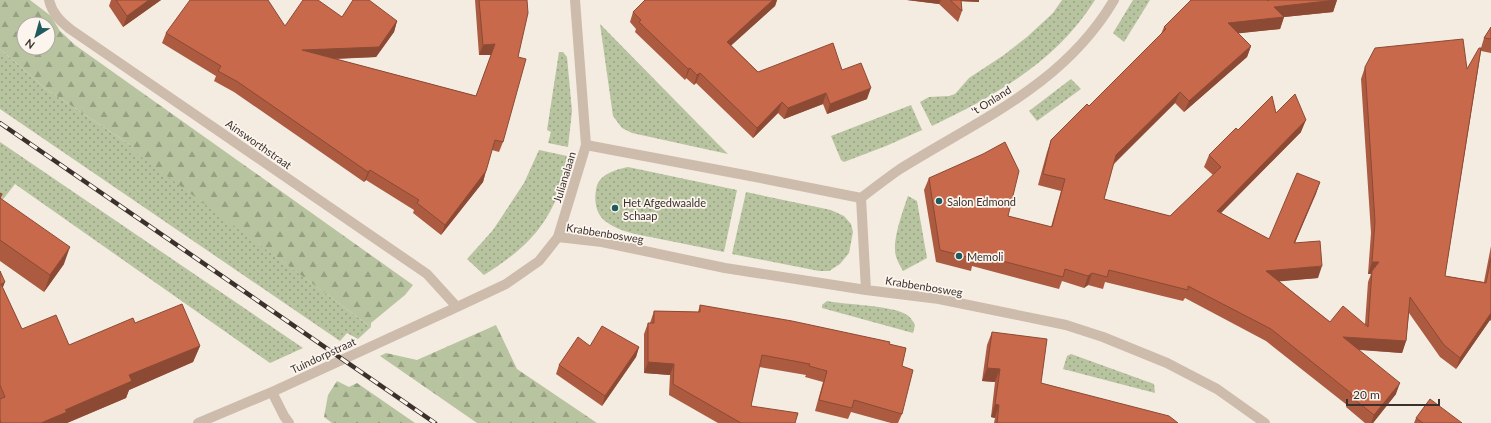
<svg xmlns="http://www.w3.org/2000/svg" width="1491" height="423" viewBox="0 0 1491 423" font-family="Lato,sans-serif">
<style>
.grass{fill:url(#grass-dots)}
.forest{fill:url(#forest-firs);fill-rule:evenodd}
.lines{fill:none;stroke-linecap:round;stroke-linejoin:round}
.street{stroke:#cdbbac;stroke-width:10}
.rail-casing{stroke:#3b302b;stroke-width:4.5}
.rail{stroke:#fbf5ee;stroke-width:3;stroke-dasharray:9;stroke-linecap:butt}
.wall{fill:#ac5a40}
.shaded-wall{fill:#8c4a34}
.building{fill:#c8694b;stroke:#8c4a34}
.poi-dot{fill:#1f5a5e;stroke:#fbf5ee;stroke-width:1.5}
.labels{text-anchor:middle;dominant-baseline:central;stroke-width:3.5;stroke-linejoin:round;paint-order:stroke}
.street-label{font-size:11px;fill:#3b302b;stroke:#fbf5ee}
.poi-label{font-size:11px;fill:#3b302b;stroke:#fbf5ee;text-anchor:start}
</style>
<defs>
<pattern id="grass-dots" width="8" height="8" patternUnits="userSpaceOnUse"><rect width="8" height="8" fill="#b8c4a0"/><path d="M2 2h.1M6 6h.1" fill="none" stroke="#97a083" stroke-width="1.8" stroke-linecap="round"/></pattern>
<pattern id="forest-firs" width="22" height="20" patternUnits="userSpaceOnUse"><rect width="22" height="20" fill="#b8c4a0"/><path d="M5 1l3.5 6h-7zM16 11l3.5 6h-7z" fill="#97a083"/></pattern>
</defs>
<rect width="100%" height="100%" fill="#f4ebe1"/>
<!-- grass -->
<path class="grass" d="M1062,0H1095C1057,61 995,96 932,126L920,102L929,97L949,96L955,94L969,78L1004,55L1027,37L1053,13Z
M1133,0H1150L1124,42L1113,33Z
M600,24L713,139L728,154L632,133L622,128L613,116Z
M0,49L46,89L132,146L134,151L371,327L358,339L347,333L340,341L0,109Z
M559,52H563L567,57L572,111L568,147L548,143L551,132L547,130Z
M1071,79L1081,89L1037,121L1029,111Z
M911,105L922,130L886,146L844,162L841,160L831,136Z
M0,142L303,348L270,363L15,184L1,202L0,201Z
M539,150L567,156C564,168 563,181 559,192C543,233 520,252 484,275L467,259L493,230L524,183Z
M628,167L737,190L724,252C703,248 682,243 660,239C642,235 620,233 605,221C596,214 594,201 596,190C598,174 615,170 628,167Z
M746,192L831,210L844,216L851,224L853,232L849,253L840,264L829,271H819L732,254Z
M908,196L917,201L927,258L903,271C899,264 895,257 895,250C894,236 903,210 908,196Z
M827,301C846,305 893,305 907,315C910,317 913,321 915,325L913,333L822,308V305Z
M1071,354L1154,384L1155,393L1063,369L1067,356Z"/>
<!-- forest -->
<path class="forest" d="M0,0H30L51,16L60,31L75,45L413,285L405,295L371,323V327L133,151L132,146L46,89L0,49ZM24,24H48V48H24Z
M496,325L517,369L597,423H477L380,356L386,353L417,360Z
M337,381L349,387L357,383L415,423H332L324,417L328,395Z"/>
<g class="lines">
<!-- street -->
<path class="street" d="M49,0C52,13 60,21 70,29L427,274L457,307
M586,145L745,175L861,198
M861,198C874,188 887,178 900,169C980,119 1064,85 1114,0
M861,198L866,290
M558,237L602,242L725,268L866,290L939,299L1066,325L1103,337L1167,363L1217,389L1265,423
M272,392L284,416L289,423
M198,423L272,392L457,307L506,284L539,261L558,237L586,145L575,0"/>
<defs>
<path id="rail" d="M0,123L435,423"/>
</defs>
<!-- rail casing -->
<use href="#rail" class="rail-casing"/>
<!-- rail -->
<use href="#rail" class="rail"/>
</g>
<!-- wall -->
<path class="wall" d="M111,0H161L123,27L109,6Z
M475,0H527L503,142L499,152L492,150L486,171L483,182L441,235L413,213L414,210L366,180L364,182L234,92L214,81L216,76L162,43L166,33L285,26L342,17L397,21L394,32L376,57L336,59L476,96L491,55H479Z
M645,0H777L775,6L731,45L758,72L842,70L867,99L827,114L823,104L784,119L778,113L753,138L696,83L694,85L686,78L685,80L635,32L636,29L630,22L633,12Z
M907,0H979V2L961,1L962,11L958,22L939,4Z
M1191,0H1337L1333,12L1284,17L1280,29L1238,33L1251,46L1247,57L1184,112L1175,103L1113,165L1104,199L1170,216L1213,175L1204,167L1209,155L1238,130L1276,113L1301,132L1221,213L1269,239L1320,182L1295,243L1318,278L1279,281L1330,322L1365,324L1368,282L1371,274H1368L1371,233L1361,79L1365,67L1467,69L1481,48L1484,38L1491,27V53L1481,51L1445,276L1484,282L1491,246V321L1490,320L1456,369L1440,357L1409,313L1406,341L1402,353L1359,350L1396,394L1373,423H1365L1346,407L1347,405L1266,341L1185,298L1183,301L1105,282L1103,289L1088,285L1084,288L1062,281L1059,289L972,266L971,271L936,262L924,190L929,178L1008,216L1051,227L1061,191L1038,185L1047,152L1051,140L1089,106L1161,34L1164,27Z
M0,193L1,199L64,264L44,292L0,261Z
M0,271L3,288L22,329L69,345L135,323L200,346L193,362L129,390L126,398L67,423H0Z
M700,305L889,344L902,366V414L898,423H891L851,412L848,419L815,411L823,382L805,377L806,375L759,367L751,406L795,423H718L669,395L670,375L644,373V334L648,323H650L654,311L698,312Z
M992,332L1041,383L1178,423H994L995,418L991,417L995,382L982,381L987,345Z
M590,346L639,347L636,357L602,406L556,374L559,365Z
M1416,418L1462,423H1414Z"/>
<!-- shaded-wall -->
<path class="shaded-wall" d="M149,0H161L123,27L127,16Z
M773,0H777L775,6L724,52L727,42Z
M907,0H941L939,4Z
M957,0H979V2L957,1Z
M1337,0L1333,12L1284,17L1280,29L1224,35L1228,23L1274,7Z
M397,21L394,32L376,57L298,60L302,50Z
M495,44L491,55H479L483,45Z
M1251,46L1247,57L1184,112L1189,101Z
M690,68L686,78L685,80L688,69Z
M700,73L696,83L694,85L697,75Z
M871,88L867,99L827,114L830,104Z
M1180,92L1175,103L1111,166L1116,155Z
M826,93L823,104L784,119L788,108Z
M782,102L778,113L753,138L757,128Z
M1306,120L1301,132L1212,222L1217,211Z
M370,170L366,180L364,182L368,172Z
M486,171L483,182L441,235L445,225Z
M1320,182L1316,194L1290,254L1294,243Z
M70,247L64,264L44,292L50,275Z
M1372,262H1379L1372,271L1371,274H1368Z
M1322,266L1318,278L1262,283L1266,271Z
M1092,273L1088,285L1084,288L1088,276Z
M5,282L0,295L1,284Z
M1491,313V318L1490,320L1456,369L1460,358Z
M1343,337L1406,341L1402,353L1339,348Z
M200,346L193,362L129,390L126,398L67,423H42L129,375Z
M639,347L636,357L602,406L605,396Z
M648,362L674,364L670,375L644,373Z
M987,368L1000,369L995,382L982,381Z
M1400,383L1396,394L1373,423H1371L1374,415Z
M995,404L999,405L995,418L991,417Z"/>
<!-- building -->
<path class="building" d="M116,0H149L127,16Z
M190,0H268L285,26L303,0H318L342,17L353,0H369L397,21L379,47L302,50L476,96L495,44L483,45L479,0H527L528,13L518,57L526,59L503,142L495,140L486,171L445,225L417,203L419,200L370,170L368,172L238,82L218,71L221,66L166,33Z
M645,0H773L727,42L758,72L833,43L842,70L861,63L871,88L830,104L826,93L788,108L782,102L757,128L700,73L697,75L690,68L688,69L639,22L641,20L633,12Z
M950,0H961L962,11Z
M1191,0H1267L1268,1V0H1336L1274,7L1284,17L1228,23L1251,46L1189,101L1180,92L1116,155L1104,199L1170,216L1221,167L1209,155L1236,128L1238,130L1272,96L1276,113L1295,94L1306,120L1217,211L1269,239L1297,173L1320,182L1294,243L1320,241L1322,266L1266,271L1330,322L1343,306L1368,327L1372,271L1379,262H1372L1375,222L1365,67L1375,48L1463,39L1467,69L1479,48H1481L1445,276L1486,283L1491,258V313L1460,358L1444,345L1410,297L1406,341L1343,337L1400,383L1374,415L1350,396L1352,394L1271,329L1188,286V290L1109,270L1107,277L1092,273L1088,276L1065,269L1063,277L976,254L975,259L940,250L929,178L983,154L1005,142L1019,171L1008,216L1052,227L1065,179L1043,174L1051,140L1087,104L1089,106L1166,29L1164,27Z
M1491,27V39L1484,38Z
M0,193L2,194L0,198Z
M0,198L70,247L50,275L0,240Z
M0,271L5,282L1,284L22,329L56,315L69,345L133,318L135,323L182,304L200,346L129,375L132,381L65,410L67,412L41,423H1L0,420V399L5,397L0,385Z
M700,305L792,321L890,342L889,344L906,348L902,366L913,370L902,414L854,400L852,408L819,400L827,371L809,366L810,364L762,355L751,406L798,413L795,423H741L673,384L674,364L648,362V323H654V311L700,312Z
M602,326L639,347L605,396L559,365L578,337L590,346Z
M992,332L1047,339L1041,383L1169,416L1178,423H997L999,405L995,404L1000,369L987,368Z
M1430,399L1462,423H1423L1416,418Z"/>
<!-- markers -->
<g class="poi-dot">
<circle cx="939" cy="201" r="4"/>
<circle cx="615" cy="208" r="4"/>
<circle cx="959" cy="256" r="4"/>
</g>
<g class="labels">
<!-- street labels -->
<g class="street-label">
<text transform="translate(991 100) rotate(-32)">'t Onland</text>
<text transform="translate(259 144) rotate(35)">Ainsworthstraat</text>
<text transform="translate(564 177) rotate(-73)">Julianalaan</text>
<text transform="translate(605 233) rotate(9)">Krabbenbosweg</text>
<text transform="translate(924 286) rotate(9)">Krabbenbosweg</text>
<text transform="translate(323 355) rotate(-25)">Tuindorpstraat</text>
</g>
<!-- poi labels -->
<g class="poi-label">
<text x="947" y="201">Salon Edmond</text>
<text x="623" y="202">Het Afgedwaalde<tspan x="623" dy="13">Schaap</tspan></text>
<text x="967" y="256">Memoli</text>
</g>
</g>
<!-- north arrow -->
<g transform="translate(36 36) rotate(217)"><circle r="19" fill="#fbf5ee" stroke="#aea6a0"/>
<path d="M0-3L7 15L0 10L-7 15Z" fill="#1f5a5e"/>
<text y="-6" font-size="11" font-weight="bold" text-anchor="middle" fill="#3b302b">N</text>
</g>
<!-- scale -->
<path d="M1347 399v6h92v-6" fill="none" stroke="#3b302b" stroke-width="2"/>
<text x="1353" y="399" font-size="12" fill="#3b302b" stroke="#fbf5ee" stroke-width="3" paint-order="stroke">20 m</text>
</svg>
